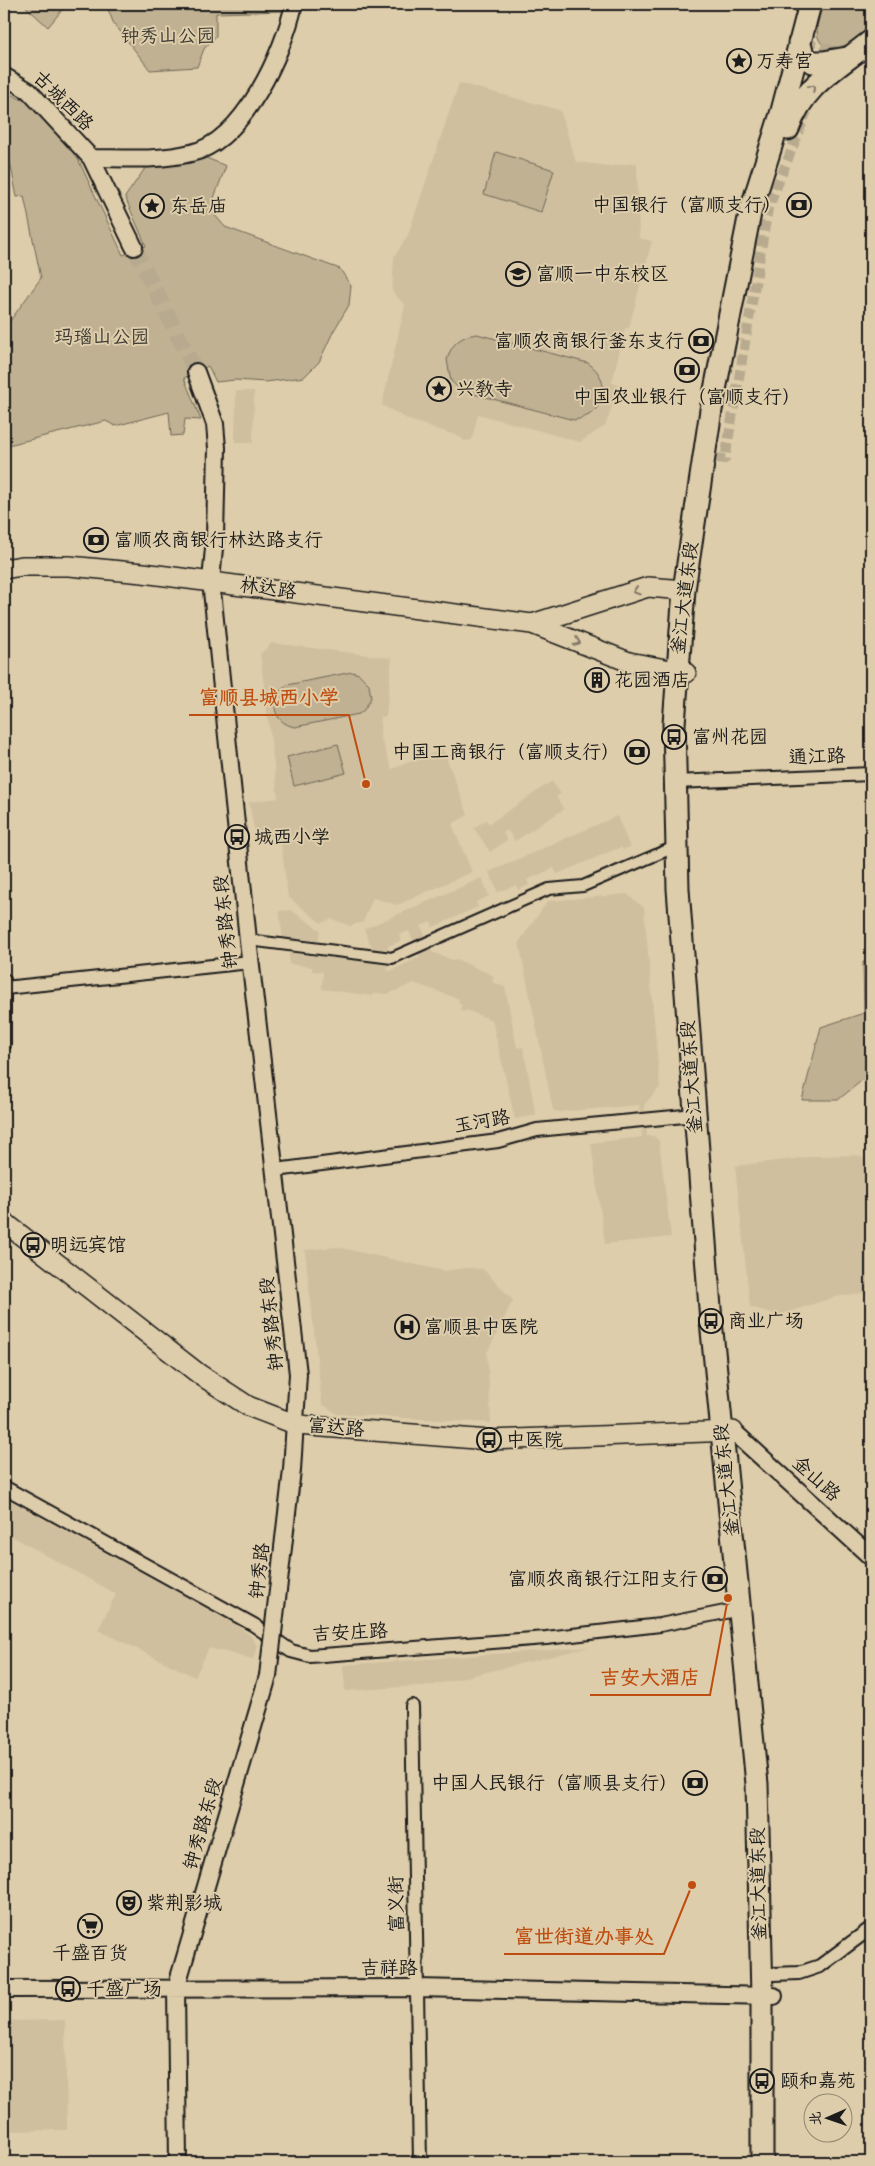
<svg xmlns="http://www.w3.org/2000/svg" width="875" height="2166" viewBox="0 0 875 2166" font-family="Mynerve,'LXGW WenKai TC',sans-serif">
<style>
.built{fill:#cfbf9f}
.green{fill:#bfb192;stroke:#6e6657}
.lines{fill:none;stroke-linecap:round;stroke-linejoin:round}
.pedestrian-tunnel{stroke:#b7aa8e;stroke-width:10;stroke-dasharray:10 5;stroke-linecap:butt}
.tertiary-tunnel{stroke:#b7aa8e;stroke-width:16;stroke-dasharray:16 8;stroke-linecap:butt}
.pedestrian-casing{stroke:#1c1c1c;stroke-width:14}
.minor-casing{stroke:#1c1c1c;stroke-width:16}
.tertiary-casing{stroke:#1c1c1c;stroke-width:20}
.secondary-casing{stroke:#1c1c1c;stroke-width:22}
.primary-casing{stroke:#1c1c1c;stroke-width:25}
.pedestrian{stroke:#decdaa;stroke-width:10}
.minor{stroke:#decdaa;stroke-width:12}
.tertiary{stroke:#decdaa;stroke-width:16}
.secondary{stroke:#decdaa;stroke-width:19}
.primary{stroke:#decdaa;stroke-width:21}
.tertiary-bridge-casing{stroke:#1c1c1c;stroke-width:20;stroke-linecap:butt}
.tertiary-bridge{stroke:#decdaa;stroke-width:16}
.oneway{stroke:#7d7463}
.labels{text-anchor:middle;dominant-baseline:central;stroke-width:4;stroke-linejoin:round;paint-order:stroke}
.park-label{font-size:19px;fill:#3d3a34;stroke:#decdaa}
.poi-label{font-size:19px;fill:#1c1c1c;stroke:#decdaa;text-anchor:start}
.street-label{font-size:19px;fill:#1c1c1c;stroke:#decdaa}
.leader{fill:none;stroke:#bf4d0f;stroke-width:2}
.callout-dot{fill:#bf4d0f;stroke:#decdaa;stroke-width:2}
.callout-label{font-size:20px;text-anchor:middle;font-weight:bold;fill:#bf4d0f;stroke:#decdaa;stroke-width:4;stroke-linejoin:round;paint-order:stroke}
</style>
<rect width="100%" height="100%" fill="#decdaa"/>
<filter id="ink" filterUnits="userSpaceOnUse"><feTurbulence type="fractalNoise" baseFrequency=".02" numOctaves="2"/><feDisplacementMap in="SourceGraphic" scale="10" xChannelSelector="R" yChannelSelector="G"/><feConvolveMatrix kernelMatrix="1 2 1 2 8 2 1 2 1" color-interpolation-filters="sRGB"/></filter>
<g filter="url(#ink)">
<!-- built -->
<path class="built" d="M459,83L560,110L576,162L610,166L637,163L639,238L652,241L629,328H625L612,383L618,385L610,413L605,426L580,442L478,414L472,440L465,441L458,436L409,420L382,405L405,305L392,291L394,257L408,235Z
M236,391H254L253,443L235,442Z
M272,643L392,658L386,717H381L380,736L392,769L443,749L468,815L452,824L472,872L397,905L373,898L363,922L350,926L332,919L321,923L288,897L280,836L256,839L249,802L278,798L260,654Z
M552,781L561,794L556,797L564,809L515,841L507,830L503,833L507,840L490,852L474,828L486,820L489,824Z
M617,816L630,847L623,850L621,847L557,874L554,868L527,880L529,885L518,890L516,885L498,892L489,872Z
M482,878L489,896L476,902L478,907L433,927L431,922L421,926L432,952L455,961L456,959L494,976L492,982L505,987L517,1048L523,1047L536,1115L515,1119L492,1020L466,1010L465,1012L460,1010L462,1005L458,1003L459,999L414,983L388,994L374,993L373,996L322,989L323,972L312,971V967L289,964V951L388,965L387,970L390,971L420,957L409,931L399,935L401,941L388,946L389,950L382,953L380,950L374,952L364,929Z
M627,894L644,908L660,1087L644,1105L647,1136H654L659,1141L671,1237L605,1244L591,1143L642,1137L639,1105L558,1112L553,1110L519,942L548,901Z
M291,910L320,930L318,944L283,939L279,911Z
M858,1155L871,1162V1292L835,1297L779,1315L750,1307L735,1166L817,1156Z
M337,1247L444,1271L466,1268L483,1269L513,1300L487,1353L491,1423L337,1414L322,1404L305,1250Z
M4,1497L235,1624L250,1635L258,1647L253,1659L209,1648L195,1677L98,1630L116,1594L4,1532Z
M590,1647L433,1685L345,1691L343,1665Z
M65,2020L67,2130L4,2131V2021Z"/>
<!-- green -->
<path class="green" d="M23,4H67L48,27Z
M106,4H286L285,11L216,13V36L204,49L197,67L150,70L113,22Z
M823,4H869C875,21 864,39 847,45C841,47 833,47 827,48C810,37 819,21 823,4Z
M4,91L35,106L78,159L123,255L146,246L125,197L146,167L190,163L204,157L226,166L214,198V214L225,227L340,269L351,286L349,305L333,332L319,362L304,377L266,382L235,380L216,382L208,366L184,378L201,420L185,419L183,435L171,436L169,412L115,426L106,421L4,446L5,328L41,278L24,196L17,197L8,152L4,153Z
M496,152L554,170L541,212L484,194Z
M477,334L588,363C614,381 605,416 574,420L462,391L451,381L447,360C451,344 460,336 477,334Z
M352,672L359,674L369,684L371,698L364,710L359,714L295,727C272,723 268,698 287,685Z
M338,744L346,773L294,786L287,757Z
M863,962H871V1073L838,1100H802L821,1027L864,1013Z"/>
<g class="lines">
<!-- pedestrian-tunnel -->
<path class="pedestrian-tunnel" d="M806,44L844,52
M701,456L725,459L768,209L807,111"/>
<!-- tertiary-tunnel -->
<path class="tertiary-tunnel" d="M134,247L196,372"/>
<defs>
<path id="pedestrian" d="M248,940L392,958L549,889L583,886L677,846"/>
<path id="minor" d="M675,782L871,774
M5,988L250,962
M4,1045V980
M276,1170L498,1141L537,1130L695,1115
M4,1487L254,1625L291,1651L310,1656L546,1638L660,1625L740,1609
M412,1706L420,2162
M773,1974L799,1973L820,1966L871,1928"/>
<path id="tertiary" d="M4,76L29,91L91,158L134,247
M91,158C124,158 159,161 191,153C244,141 284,51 294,4
M196,372L215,424L217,448L215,537L211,581L248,940L298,1374L292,1470
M733,1431L871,1557
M4,1989L417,1988L774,1996
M178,2162L176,1988L268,1676"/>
<path id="secondary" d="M4,569L22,566H69L143,573L532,624L629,662L686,673
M532,624L648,587L684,590
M4,1222L199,1374L248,1406L297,1425L489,1440L733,1431"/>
<path id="primary" d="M799,43L805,58L813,62H823L847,58
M788,129C804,84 835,70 871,41
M762,2162V1997L757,1784L711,1321L678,889L674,724L684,590L711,410L750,213L782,111L810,4"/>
</defs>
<!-- pedestrian casing -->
<use href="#pedestrian" class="pedestrian-casing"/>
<!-- minor casing -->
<use href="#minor" class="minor-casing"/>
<!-- tertiary casing -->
<use href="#tertiary" class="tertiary-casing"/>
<!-- secondary casing -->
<use href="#secondary" class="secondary-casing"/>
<!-- primary casing -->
<use href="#primary" class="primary-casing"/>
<!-- pedestrian -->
<use href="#pedestrian" class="pedestrian"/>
<!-- minor -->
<use href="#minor" class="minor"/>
<!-- tertiary -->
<use href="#tertiary" class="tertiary"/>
<!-- secondary -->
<use href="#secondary" class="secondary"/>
<!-- primary -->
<use href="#primary" class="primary"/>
<defs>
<path id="tertiary-bridge" d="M268,1676L292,1470"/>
</defs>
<!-- tertiary-bridge casing -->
<use href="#tertiary-bridge" class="tertiary-bridge-casing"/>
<!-- tertiary-bridge -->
<use href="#tertiary-bridge" class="tertiary-bridge"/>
</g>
<!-- one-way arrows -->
<defs><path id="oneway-chevron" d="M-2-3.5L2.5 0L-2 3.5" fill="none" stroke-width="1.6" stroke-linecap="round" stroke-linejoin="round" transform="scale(1.25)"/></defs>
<g class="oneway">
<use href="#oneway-chevron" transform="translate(812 88) rotate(-44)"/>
<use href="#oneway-chevron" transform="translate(636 591) rotate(162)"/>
<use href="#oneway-chevron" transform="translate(577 642) rotate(21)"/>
</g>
</g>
<!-- icons -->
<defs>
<symbol id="sight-ring" viewBox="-11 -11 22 22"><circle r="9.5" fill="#decdaa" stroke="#1c1c1c" stroke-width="1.5"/><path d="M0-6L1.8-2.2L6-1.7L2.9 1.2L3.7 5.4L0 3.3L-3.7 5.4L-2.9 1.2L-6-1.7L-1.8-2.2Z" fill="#1c1c1c"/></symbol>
<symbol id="bank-ring" viewBox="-11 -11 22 22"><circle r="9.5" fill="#decdaa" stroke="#1c1c1c" stroke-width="1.5"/><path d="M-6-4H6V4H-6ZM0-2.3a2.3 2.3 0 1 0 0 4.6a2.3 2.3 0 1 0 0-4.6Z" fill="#1c1c1c"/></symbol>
<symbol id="school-ring" viewBox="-11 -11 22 22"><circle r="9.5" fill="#decdaa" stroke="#1c1c1c" stroke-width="1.5"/><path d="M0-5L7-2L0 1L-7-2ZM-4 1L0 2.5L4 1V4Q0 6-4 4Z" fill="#1c1c1c"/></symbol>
<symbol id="building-ring" viewBox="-11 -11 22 22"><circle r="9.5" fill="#decdaa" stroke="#1c1c1c" stroke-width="1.5"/><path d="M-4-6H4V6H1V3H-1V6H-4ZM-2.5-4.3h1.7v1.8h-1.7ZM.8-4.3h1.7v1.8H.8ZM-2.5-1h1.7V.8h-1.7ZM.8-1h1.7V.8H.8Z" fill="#1c1c1c"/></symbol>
<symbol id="bus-ring" viewBox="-11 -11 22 22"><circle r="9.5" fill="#decdaa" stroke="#1c1c1c" stroke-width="1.5"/><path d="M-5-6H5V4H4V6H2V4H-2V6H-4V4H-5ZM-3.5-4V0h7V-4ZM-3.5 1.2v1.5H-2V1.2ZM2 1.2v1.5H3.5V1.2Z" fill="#1c1c1c"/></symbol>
<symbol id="hospital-ring" viewBox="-11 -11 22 22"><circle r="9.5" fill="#decdaa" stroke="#1c1c1c" stroke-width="1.5"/><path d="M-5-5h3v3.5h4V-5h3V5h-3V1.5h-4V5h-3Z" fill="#1c1c1c"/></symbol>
<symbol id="theatre-ring" viewBox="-11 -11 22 22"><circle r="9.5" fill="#decdaa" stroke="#1c1c1c" stroke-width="1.5"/><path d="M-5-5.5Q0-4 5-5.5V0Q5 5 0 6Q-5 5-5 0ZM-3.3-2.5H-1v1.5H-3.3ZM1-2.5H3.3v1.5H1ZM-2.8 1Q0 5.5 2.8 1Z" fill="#1c1c1c"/></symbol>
<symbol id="supermarket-ring" viewBox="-11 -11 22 22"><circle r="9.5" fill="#decdaa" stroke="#1c1c1c" stroke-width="1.5"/><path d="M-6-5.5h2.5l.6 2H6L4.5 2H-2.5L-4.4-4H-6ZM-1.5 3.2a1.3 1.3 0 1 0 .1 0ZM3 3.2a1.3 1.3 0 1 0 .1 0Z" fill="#1c1c1c"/></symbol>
</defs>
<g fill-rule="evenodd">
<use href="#sight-ring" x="725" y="47" width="28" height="28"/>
<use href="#bank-ring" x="785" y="191" width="28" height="28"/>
<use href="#sight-ring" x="138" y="192" width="28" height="28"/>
<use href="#school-ring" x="504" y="260" width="28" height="28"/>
<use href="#bank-ring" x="687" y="327" width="28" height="28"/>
<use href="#bank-ring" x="673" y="356" width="28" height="28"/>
<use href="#sight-ring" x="425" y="375" width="28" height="28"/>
<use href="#bank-ring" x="82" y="526" width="28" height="28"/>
<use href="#building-ring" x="583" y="666" width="28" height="28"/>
<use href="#bus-ring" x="660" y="723" width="28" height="28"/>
<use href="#bank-ring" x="623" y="738" width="28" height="28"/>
<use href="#bus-ring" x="223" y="823" width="28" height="28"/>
<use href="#bus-ring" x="19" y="1231" width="28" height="28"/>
<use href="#bus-ring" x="697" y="1307" width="28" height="28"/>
<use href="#hospital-ring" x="393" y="1313" width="28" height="28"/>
<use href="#bus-ring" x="475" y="1426" width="28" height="28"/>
<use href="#bank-ring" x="701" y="1565" width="28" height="28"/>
<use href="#bank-ring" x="681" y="1769" width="28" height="28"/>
<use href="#theatre-ring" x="115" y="1889" width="28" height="28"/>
<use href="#supermarket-ring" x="76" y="1912" width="28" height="28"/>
<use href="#bus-ring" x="54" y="1975" width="28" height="28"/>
<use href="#bus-ring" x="748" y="2067" width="28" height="28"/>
</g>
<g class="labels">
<!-- park labels -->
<g class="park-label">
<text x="168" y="36">钟秀山公园</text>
<text x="102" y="337">玛瑙山公园</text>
</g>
<!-- poi labels -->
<g class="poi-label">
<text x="756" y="61">万寿宫</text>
<text x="782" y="205" text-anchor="end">中国银行（富顺支行）</text>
<text x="170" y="206">东岳庙</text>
<text x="536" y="274">富顺一中东校区</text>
<text x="684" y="341" text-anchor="end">富顺农商银行釜东支行</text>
<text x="456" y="389">兴教寺</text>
<text x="687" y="397" text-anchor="middle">中国农业银行（富顺支行）</text>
<text x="114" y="540">富顺农商银行林达路支行</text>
<text x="614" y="680">花园酒店</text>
<text x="692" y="737">富州花园</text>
<text x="620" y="752" text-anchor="end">中国工商银行（富顺支行）</text>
<text x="254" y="837">城西小学</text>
<text x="50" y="1245">明远宾馆</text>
<text x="728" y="1321">商业广场</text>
<text x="424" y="1327">富顺县中医院</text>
<text x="506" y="1440">中医院</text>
<text x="698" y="1579" text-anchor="end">富顺农商银行江阳支行</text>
<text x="678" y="1783" text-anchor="end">中国人民银行（富顺县支行）</text>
<text x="146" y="1903">紫荆影城</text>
<text x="90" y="1953" text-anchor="middle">千盛百货</text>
<text x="86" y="1989">千盛广场</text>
<text x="780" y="2081">颐和嘉苑</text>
</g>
<!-- street labels -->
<g class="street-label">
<text transform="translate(63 101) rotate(45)">古城西路</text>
<text transform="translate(268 589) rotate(8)">林达路</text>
<text transform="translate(685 598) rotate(-83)">釜江大道东段</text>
<text transform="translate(817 757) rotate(-2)">通江路</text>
<text transform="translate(226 922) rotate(-96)">钟秀路东段</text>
<text transform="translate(692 1077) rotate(-94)">釜江大道东段</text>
<text transform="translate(482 1122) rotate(-10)">玉河路</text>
<text transform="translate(272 1324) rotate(-96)">钟秀路东段</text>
<text transform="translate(336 1428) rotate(5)">富达路</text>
<text transform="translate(816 1479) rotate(42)">金山路</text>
<text transform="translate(727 1480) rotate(-96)">釜江大道东段</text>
<text transform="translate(260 1571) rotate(-83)">钟秀路</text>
<text transform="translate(350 1633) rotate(-3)">吉安庄路</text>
<text transform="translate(203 1824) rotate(-74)">钟秀路东段</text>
<text transform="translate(759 1884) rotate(-91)">釜江大道东段</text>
<text transform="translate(397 1904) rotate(-91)">富义街</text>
<text x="389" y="1968">吉祥路</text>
</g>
</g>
<!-- callouts -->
<path class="leader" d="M366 784L349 715H189M728 1598L710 1695H590M692 1885L664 1954H504"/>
<g class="callout-dot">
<circle cx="366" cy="784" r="5"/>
<circle cx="728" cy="1598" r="5"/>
<circle cx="692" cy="1885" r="5"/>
</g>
<g class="callout-label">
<text x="269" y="704">富顺县城西小学</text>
<text x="650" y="1684">吉安大酒店</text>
<text x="584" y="1943">富世街道办事处</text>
</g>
<!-- margin -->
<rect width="875" height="2166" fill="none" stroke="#decdaa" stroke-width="20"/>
<rect x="10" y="10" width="855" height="2146" fill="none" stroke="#1c1c1c" stroke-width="2" filter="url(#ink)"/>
<!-- north arrow -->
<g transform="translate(828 2118) rotate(268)"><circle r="24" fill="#decdaa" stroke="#908671"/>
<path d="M0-4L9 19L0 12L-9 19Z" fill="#1c1c1c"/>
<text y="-8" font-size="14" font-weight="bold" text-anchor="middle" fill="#1c1c1c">北</text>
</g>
</svg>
